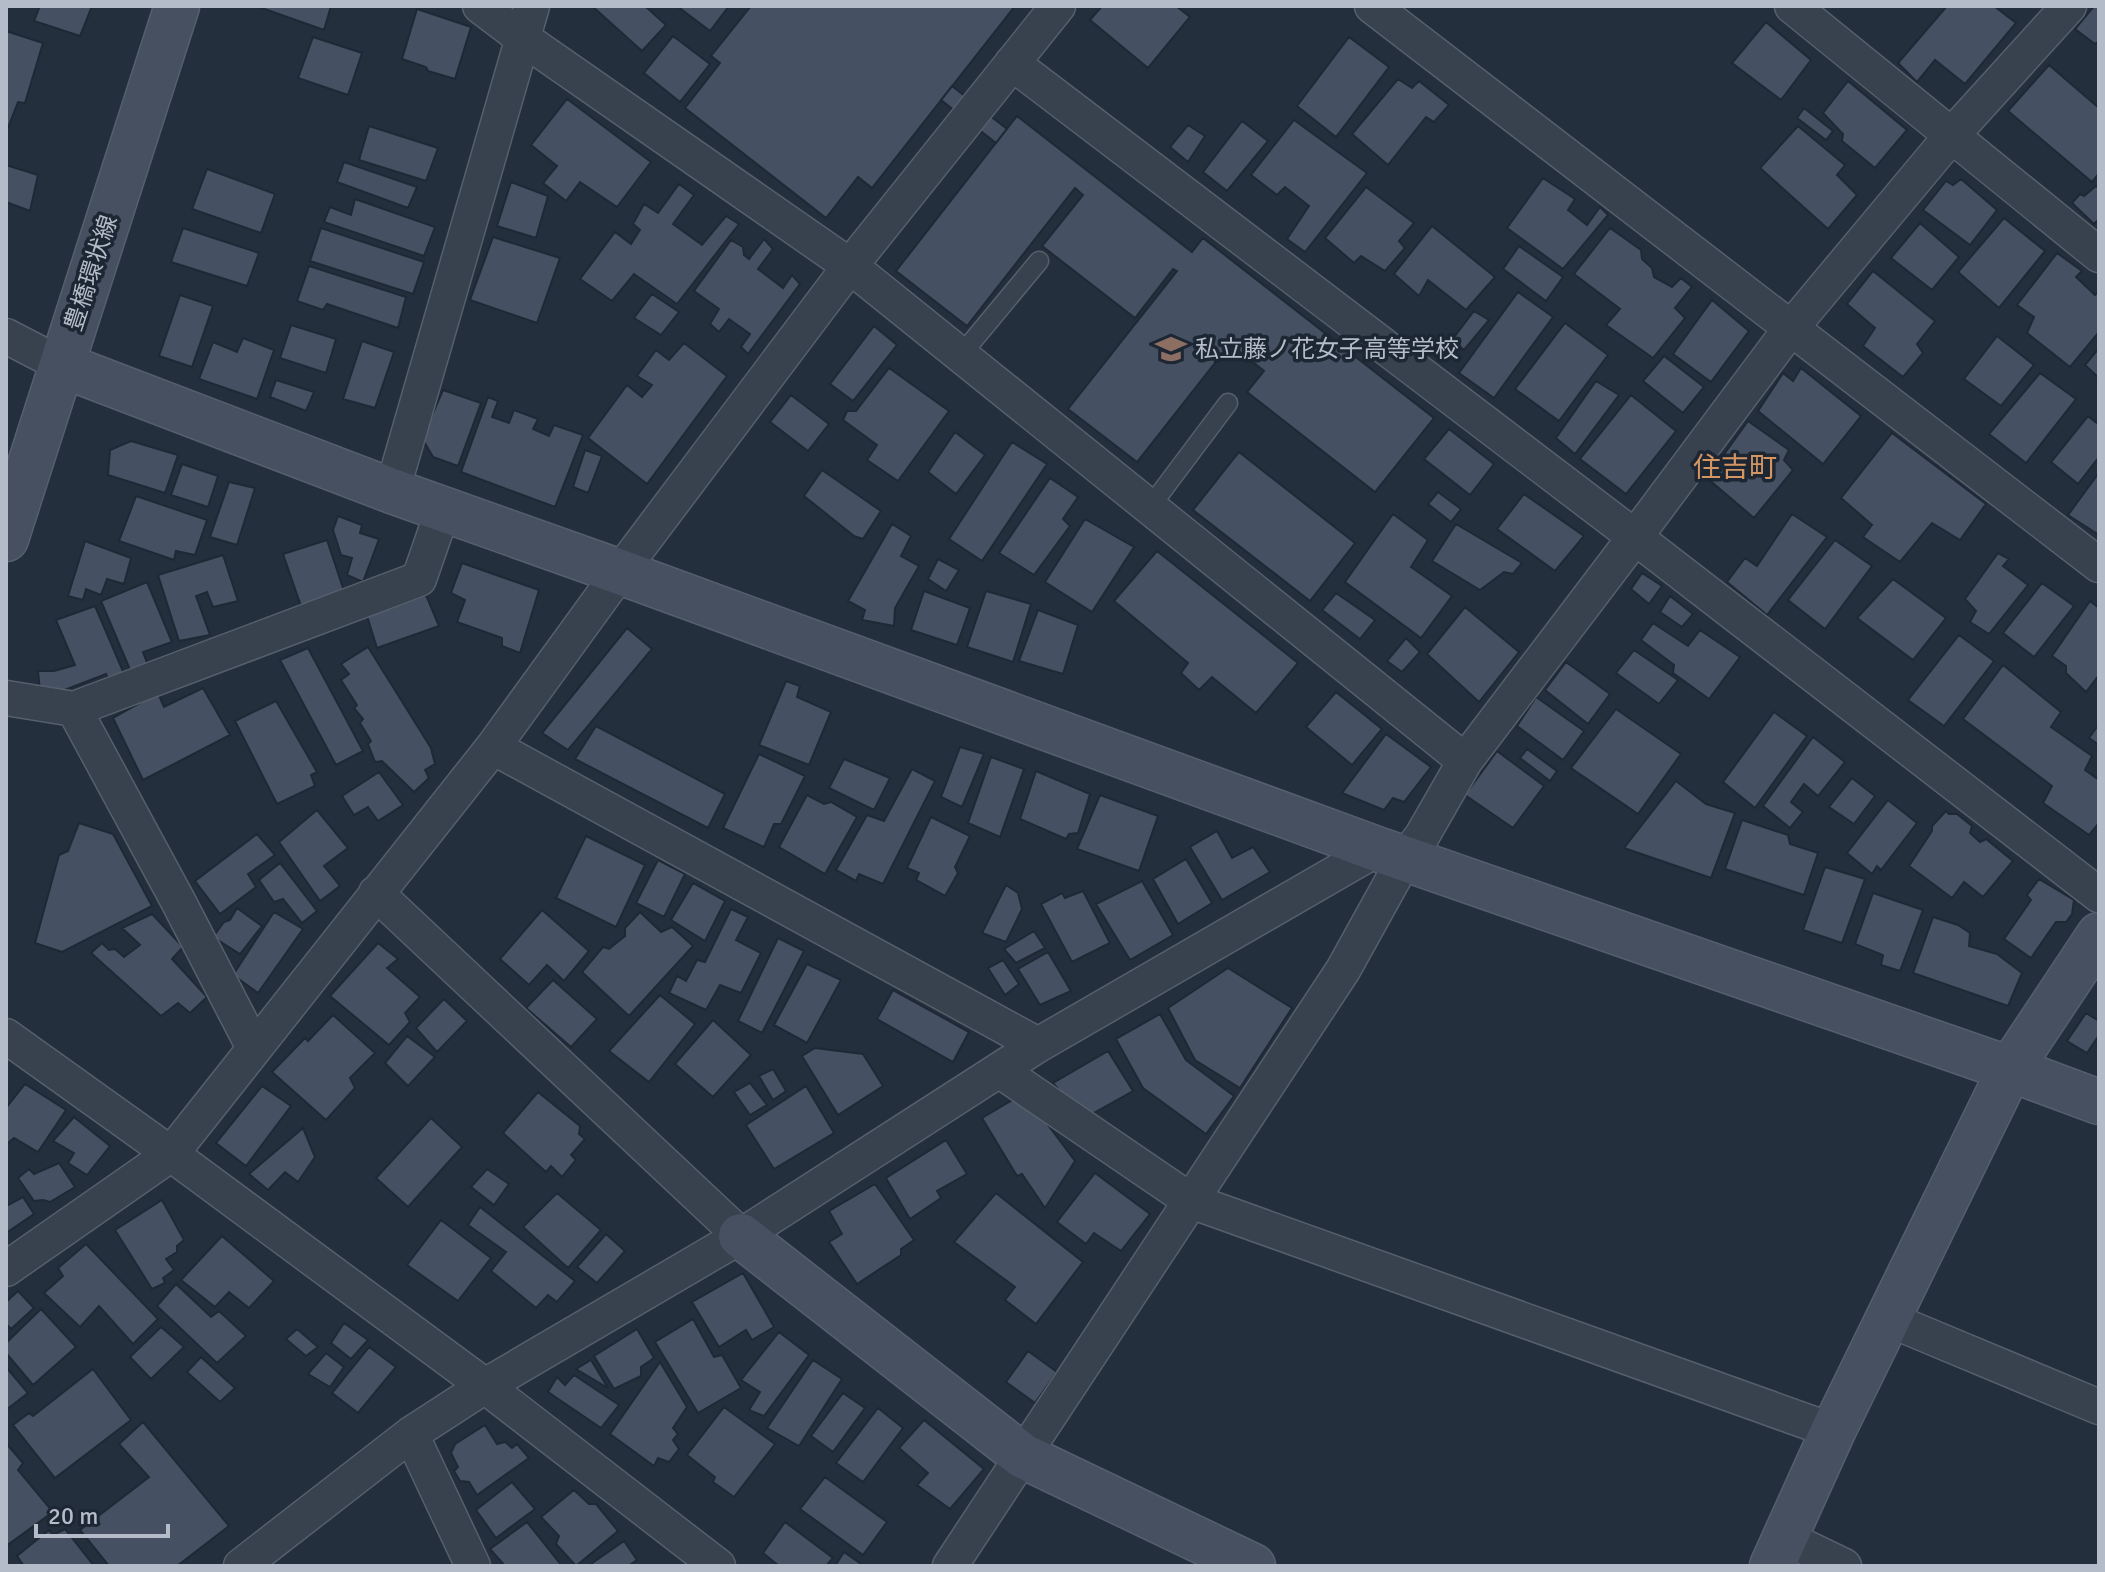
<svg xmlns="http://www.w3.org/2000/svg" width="2105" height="1572" viewBox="0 0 2105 1572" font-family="Signika,'Noto Sans JP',sans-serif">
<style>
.building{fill:#455162;stroke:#1f2835;stroke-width:2}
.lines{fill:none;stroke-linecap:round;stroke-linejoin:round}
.lane-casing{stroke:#565f6c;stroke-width:21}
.street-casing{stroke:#565f6c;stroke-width:37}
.secondary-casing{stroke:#565f6c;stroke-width:47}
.lane{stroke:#38414e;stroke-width:18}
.street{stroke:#38414e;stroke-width:34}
.secondary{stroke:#465061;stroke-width:44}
.labels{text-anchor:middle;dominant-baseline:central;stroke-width:7;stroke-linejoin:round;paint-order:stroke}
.street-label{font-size:24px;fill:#b4bcc9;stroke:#1d2633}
.poi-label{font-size:24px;fill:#b4bcc9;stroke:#1d2633;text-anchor:start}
.quarter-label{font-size:28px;fill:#d59563;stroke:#1d2633}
</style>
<rect width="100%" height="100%" fill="#242f3e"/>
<!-- building -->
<path class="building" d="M40,6H92L80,36L34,21Z
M256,6H331L324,30Z
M592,6H645L666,25L642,51Z
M677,6H729L710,31Z
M751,6H1015L872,188L858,177L826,218L685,108L720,63L711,56Z
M1102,6H1176L1190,17L1148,68L1090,20Z
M1947,6H1994L2016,23L1965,84L1935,60L1917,82L1898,63Z
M2094,6H2099V41L2095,44L2075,29Z
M417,9L471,27L455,79L428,71L426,67L402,59Z
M1766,22L1811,60L1781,100L1732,63Z
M6,31L43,43L25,103L18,102L6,133Z
M673,36L710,64L680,102L644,73Z
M313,37L362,53L348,95L298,78Z
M1349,37L1389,67L1336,137L1297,106Z
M2049,65L2099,108V173L2092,182L2008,111Z
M1398,79L1412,88L1419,81L1449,105L1434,122L1426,117L1388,165L1352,134Z
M1848,81L1907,130L1875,168L1842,141L1843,134L1823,113Z
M952,86L1007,129L996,143L941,100Z
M567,99L651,162L617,207L580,182L566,201L543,183L557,166L531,145Z
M1804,108L1833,131L1826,140L1797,118Z
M1017,116L1192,252L1203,238L1434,418L1375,492L1247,392L1264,371L1230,344L1137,462L1068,409L1177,271L1173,269L1135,318L1042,246L1083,195L1075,188L967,326L896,271Z
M1294,120L1367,173L1305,252L1287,239L1309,206L1285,187L1277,195L1251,175Z
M1242,121L1268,141L1227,191L1203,172Z
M1188,125L1205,136L1188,162L1170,147Z
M369,126L438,148L426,181L359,160Z
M1798,126L1845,165L1837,175L1857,195L1828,229L1760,168Z
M344,162L417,187L408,208L337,182Z
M6,165L38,175L30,211L6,202Z
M207,169L275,194L261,233L192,209Z
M1543,178L1575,199L1568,210L1587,225L1600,207L1608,215L1563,269L1507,228Z
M1961,179L1997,210L1970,245L1923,210L1946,181L1953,185Z
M511,182L548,196L536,238L497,226Z
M679,184L694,195L673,224L702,245L726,216L739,224L677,304L634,274L612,301L580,279L615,232L631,244L640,230L633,224L644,204L658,213Z
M2096,186L2099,188V219L2094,224L2072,203L2080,194L2084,196Z
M1366,187L1414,223L1399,241L1405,248L1385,271L1361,256L1354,263L1325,238Z
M355,199L435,227L424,256L324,222L330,207L351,215Z
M2004,218L2045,251L1999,308L1958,272Z
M1920,223L1959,257L1932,290L1891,258Z
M1432,226L1495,277L1466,310L1428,280L1419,296L1394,274Z
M183,228L259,253L247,286L171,262Z
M321,228L424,262L413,294L310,261Z
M1610,228L1641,250L1642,259L1652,268L1654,277L1672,287L1681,278L1692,287L1675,308L1685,318L1653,358L1606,325L1620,309L1574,274Z
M493,237L560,258L537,323L470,300Z
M764,239L773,249L758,269L783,288L792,275L800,284L748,354L741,347L750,334L729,319L719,332L710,324L719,309L694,291L731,240L743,247L744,255L749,259Z
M1519,246L1563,277L1546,301L1503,269Z
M2057,253L2082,271L2076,277L2095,295L2099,291V332L2070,367L2027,333L2034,317L2017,305Z
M309,266L406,297L398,328L327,304L323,310L297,301Z
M1873,271L1935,321L1917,344L1923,353L1903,377L1863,346L1875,328L1847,304Z
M1518,292L1553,317L1494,398L1459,373Z
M652,294L679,312L661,335L634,318Z
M180,295L213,306L192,367L159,356Z
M1712,300L1749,331L1711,382L1673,354Z
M1474,311L1489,320L1464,350L1452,340Z
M1565,323L1608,355L1559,421L1515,389Z
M291,325L336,339L326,373L280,358Z
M874,326L897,345L853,401L830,384Z
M1997,336L2034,365L2001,406L1964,379Z
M243,338L274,350L257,399L199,379L213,342L237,352Z
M362,341L394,352L375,408L343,399Z
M684,343L727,376L647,484L588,438L627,385L642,397L652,385L637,376L656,350L669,360Z
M2099,348V378L2085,365Z
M1664,356L1704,387L1683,413L1643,381Z
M889,368L949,411L898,481L867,460L877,445L843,420L847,411H856Z
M1801,368L1861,416L1823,464L1758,411L1783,373L1793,381Z
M2040,373L2076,399L2026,463L1989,434Z
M276,380L314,392L306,411L270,397Z
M1596,381L1619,395L1575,454L1556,438Z
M443,390L481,403L458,466L433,457L422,438Z
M791,395L829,424L808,451L770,422Z
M1631,395L1676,431L1626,494L1580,459Z
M488,397L498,401L492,417L509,423L514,410L538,419L533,429L549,436L554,425L583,435L555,507L461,472Z
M2088,416L2099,425V457L2078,484L2051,462Z
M1748,421L1789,450L1784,460L1793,470L1754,518L1707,478Z
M1449,429L1494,464L1470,495L1424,459Z
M955,432L985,455L956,494L928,472Z
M1892,433L1986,504L1960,540L1932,523L1900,562L1863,537L1872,525L1841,498Z
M131,441L178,455L165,493L108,475L110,450Z
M1012,442L1047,464L982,561L949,539Z
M585,450L602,456L588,493L573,487Z
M1239,452L1355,543L1310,601L1193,510Z
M182,464L218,476L208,507L171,495Z
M822,470L881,511L863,539L854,536L804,496Z
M2098,474L2099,475V535L2068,515Z
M1050,478L1078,497L1063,519L1070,526L1034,575L999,553Z
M229,482L255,488L237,545L210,537Z
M1438,492L1461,509L1451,522L1428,504Z
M1524,494L1584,536L1555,571L1497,529Z
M136,496L207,520L195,555L176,551L174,560L119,541Z
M1393,514L1428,540L1411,567L1452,596L1421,638L1345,582Z
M1792,514L1827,537L1767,615L1727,582L1745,558L1757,566Z
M338,516L362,525L360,533L379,539L363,582L347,575L352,558L341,555L333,530Z
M1085,519L1134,547L1092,612L1045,582Z
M892,524L911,536L901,556L919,566L895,608L894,626L862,620L865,610L848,601Z
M1456,524L1522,563L1513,574L1504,572L1480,590L1432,561Z
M327,540L346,597L302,609L283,554Z
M1835,540L1872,566L1825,629L1788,600Z
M85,541L131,558L124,584L107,579L101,595L86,589L83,600L68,596Z
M1157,551L1298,663L1256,713L1212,677L1199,690L1181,673L1188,663L1114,601Z
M1998,553L2009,559L2003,566L2028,585L1989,634L1970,622L1976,611L1965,599Z
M223,555L238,601L213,607L207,592L196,596L210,635L179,641L158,575Z
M938,559L959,570L946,591L928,579Z
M462,563L539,590L520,653L502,646V638L457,622L465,600L451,593Z
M1642,573L1662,586L1649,604L1631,589Z
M1893,579L1946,618L1913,660L1857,618Z
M147,582L172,642L143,652L149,668L131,672L101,601Z
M2042,583L2074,606L2034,657L2003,633Z
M924,591L970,608L957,645L911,630Z
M986,591L1031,604L1013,662L967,647Z
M1336,593L1375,620L1360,639L1322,610Z
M426,595L439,626L377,648L367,616Z
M1670,596L1693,614L1682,627L1660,612Z
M2090,601L2099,608V675L2086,692L2066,673V666L2052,656Z
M95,606L125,676L110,682L106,674L62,691H40L38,671H54L75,665L56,620Z
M1465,607L1519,652L1479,702L1427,654Z
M1038,610L1078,625L1063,674L1019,661Z
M1653,623L1688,646L1700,630L1740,657L1709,699L1673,673L1674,665L1641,640Z
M627,628L652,649L568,750L542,733Z
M1959,635L1994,661L1944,726L1908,700Z
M1406,638L1420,652L1402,672L1387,661Z
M368,647L431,748L435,764L425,770L429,778L414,792L382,761L375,762L368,744L371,741L360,723L363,719L354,708L357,705L341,680L349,674L341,664Z
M308,648L363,751L336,765L280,660Z
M1634,650L1678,680L1659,704L1616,673Z
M1566,662L1610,694L1588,724L1545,690Z
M2003,665L2061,712L2051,727L2092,756L2085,770L2099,780V823L2089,835L2043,803L2052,786L1963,719Z
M786,681L800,686L797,697L831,712L809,765L759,745Z
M203,688L230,735L143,780L113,718L158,693L164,707Z
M1336,692L1382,729L1352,765L1306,727Z
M1536,697L1584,731L1563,760L1517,726Z
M276,701L317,772L311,775L315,786L277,804L235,721Z
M1616,709L1681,754L1638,814L1571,768Z
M1774,712L1807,736L1755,808L1723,782Z
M2099,724V745L2089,738Z
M596,726L725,794L708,828L575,759Z
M1386,734L1431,767L1404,802L1393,798L1384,810L1342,793Z
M1813,737L1845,762L1818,796L1804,784L1791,802L1803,812L1790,828L1763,806Z
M960,747L984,754L962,807L941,797Z
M1527,749L1557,771L1550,781L1520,758Z
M1497,751L1544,786L1513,828L1465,795Z
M759,754L805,776L781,824H774L764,847L723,828Z
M991,757L1024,769L1000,837L968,823Z
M844,759L890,778L874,810L829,788Z
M912,769L935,781L883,884L859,874L856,881L836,870L867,815L884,821Z
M1036,771L1090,794L1078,833L1069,834L1066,839L1020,819Z
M379,772L403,805L378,821L368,807L354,815L342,796Z
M1852,778L1875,796L1854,824L1829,807Z
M1676,781L1706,804L1735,813L1711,878L1624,848Z
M807,795L824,804L831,802L857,817L825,874L779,847Z
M1100,795L1158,816L1139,871L1077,849Z
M1888,800L1917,823L1881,870L1877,866L1872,874L1847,853Z
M317,810L348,848L324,866L340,886L320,901L279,842Z
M1946,811L1949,814H1957L1972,826L1970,833L1980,842L1986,839L2013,861L1983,897L1964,882L1952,898L1909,866L1932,831V826Z
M931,817L970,836L955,867L958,873L945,896L916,880L919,873L907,868Z
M1742,820L1788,835L1790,844L1818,853L1804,895L1725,869Z
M79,823L113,834L152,906L62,952L35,943L59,855L68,851Z
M1217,831L1232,858L1253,847L1270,872L1222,900L1190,847Z
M257,834L275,855L248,874L256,887L220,914L195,881Z
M586,836L645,865L616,927L556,898Z
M1186,859L1212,903L1178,924L1153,879Z
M658,860L685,874L664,917L636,903Z
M280,863L317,911L302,923L283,899L274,902L259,880Z
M1825,867L1865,879L1842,943L1803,930Z
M2039,879L2074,900L2072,914L2066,922H2056L2031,958L2004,939L2031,900L2027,895Z
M1142,881L1173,935L1130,960L1096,904Z
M693,883L725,901L705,941L671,920Z
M1006,885L1018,893L1022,909L1006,942L982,933Z
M1083,891L1110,943L1072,962L1041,904L1062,893L1065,898Z
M1873,893L1923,910L1900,971L1881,965L1883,955L1855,944Z
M237,908L262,926L240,954L213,937L224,922L230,920Z
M731,909L748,917L736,940L761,953L741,993L720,985L706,1010L669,993L677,976L686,981L697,960L705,962Z
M542,910L589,951L564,981L547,965L529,985L500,959Z
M274,912L303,929L258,993L233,975Z
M640,912L661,932L672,927L693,946L629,1016L582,972L603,947L609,949L625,936V928Z
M152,914L183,947L172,959L207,997L190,1013L178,1003L161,1016L91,953L102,943L109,950L115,949L124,957L140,945L122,928Z
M1933,917L1958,925L1970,933L1969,946L1997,954L2022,973L2008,1006L1913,973Z
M1034,931L1045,948L1016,963L1004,949Z
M778,938L804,951L762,1033L738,1021Z
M378,943L398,959L387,968L420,997L405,1013L410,1022L389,1045L330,996Z
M1048,952L1071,991L1040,1005L1018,969Z
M1003,960L1019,984L1005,995L988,968Z
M807,964L841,980L807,1043L774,1025Z
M1228,968L1292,1008L1240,1088L1195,1060L1168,1008Z
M553,980L597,1019L571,1047L526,1008Z
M893,990L969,1032L953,1062L877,1019Z
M660,995L695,1024L649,1082L609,1051Z
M444,999L467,1021L437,1052L416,1028Z
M2086,1013L2099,1021V1035L2087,1053L2067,1041Z
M1160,1014L1186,1060L1234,1096L1206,1134L1143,1088L1116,1039Z
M333,1015L375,1053L350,1078L355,1088L326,1120L272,1072L305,1038L308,1041Z
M713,1020L751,1055L713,1097L675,1064Z
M407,1036L435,1057L408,1086L385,1063Z
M815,1048L863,1054L883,1086L838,1115L802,1056Z
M1108,1051L1133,1091L1083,1119L1053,1083Z
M773,1069L786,1091L773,1100L759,1076Z
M750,1083L767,1105L750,1115L734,1092Z
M25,1084L66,1110L38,1152L14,1138L8,1143L6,1142V1108Z
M262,1086L291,1106L246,1166L216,1143Z
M806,1086L834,1133L774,1169L746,1125Z
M538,1092L580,1126L579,1134L585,1139L571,1155L576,1160L562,1177L551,1166L546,1172L503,1133Z
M1024,1093L1075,1161L1045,1208L1022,1174L1017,1176L982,1118Z
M74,1117L110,1146L87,1175L68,1163L74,1153L53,1141Z
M431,1118L462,1147L408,1207L376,1178Z
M303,1128L315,1157L298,1182L285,1172L268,1190L249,1174Z
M946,1140L967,1174L937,1191L941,1198L910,1219L886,1178Z
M59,1163L75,1187L50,1202L43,1200L34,1201L18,1178L29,1169L34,1174Z
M487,1169L509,1184L494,1205L471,1187Z
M1095,1173L1150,1214L1121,1251L1094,1233L1086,1244L1057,1222Z
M875,1184L914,1240L901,1249V1255L857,1284L829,1242L842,1234L829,1211Z
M557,1193L601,1230L568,1268L523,1227Z
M996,1193L1083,1262L1036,1324L1005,1300L1015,1287L954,1242Z
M23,1197L34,1214L6,1233V1206Z
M162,1200L184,1240L177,1246V1252L166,1259L174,1270L163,1278L165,1283L152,1289L115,1230Z
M480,1207L575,1281L557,1302L548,1295L536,1308L491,1271L506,1252L468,1225Z
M441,1220L491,1258L458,1301L407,1265Z
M606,1234L625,1251L597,1283L577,1267Z
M222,1236L274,1281L249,1308L229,1292L215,1307L181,1280Z
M86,1244L158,1319L133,1344L99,1306L80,1327L44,1293L63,1276L58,1268Z
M743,1273L774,1327L752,1340L746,1330L719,1347L692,1302Z
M176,1284L211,1317L219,1311L246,1336L217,1363L157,1306Z
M18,1291L34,1308L11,1329L6,1324V1302Z
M41,1309L76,1347L33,1385L6,1353V1343Z
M693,1319L714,1357L722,1355L741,1388L698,1413L655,1342Z
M344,1323L368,1340L351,1359L331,1343Z
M161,1327L184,1347L151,1379L130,1357Z
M297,1329L318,1347L306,1356L286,1339Z
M637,1329L654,1358L641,1367V1376L614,1389L594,1356Z
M779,1332L809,1355L764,1416L749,1410L760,1392L741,1380Z
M369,1347L396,1367L358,1413L332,1393Z
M1028,1351L1057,1372L1035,1403L1006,1382Z
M326,1353L344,1367L330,1387L308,1374Z
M201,1357L235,1388L220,1402L187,1372Z
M591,1360L608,1388L576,1369Z
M813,1360L842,1379L799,1446L767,1428Z
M660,1362L687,1407L673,1428L678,1434L673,1440L679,1449L669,1462L658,1458L654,1466L610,1434Z
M6,1367L28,1393L6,1410Z
M93,1369L131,1420L55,1478L13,1425L29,1413L33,1416Z
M574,1375L619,1405L601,1428L548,1392L557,1377L565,1385Z
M843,1393L865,1408L833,1452L811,1436Z
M724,1407L775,1444L734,1497L713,1482L715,1477L687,1455Z
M878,1408L903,1428L863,1482L836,1463Z
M924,1420L984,1469L950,1509L917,1485L928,1473L899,1448Z
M143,1422L229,1526L177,1566H109L80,1530L149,1477L119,1444Z
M485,1425L497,1444L505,1442L512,1448L517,1444L529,1458L477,1495L469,1482L460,1481L454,1471L458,1467L451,1453L455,1444Z
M6,1443L23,1463L18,1470L53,1512L6,1546Z
M825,1477L887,1522L863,1555L800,1509Z
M512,1482L535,1509L496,1538L476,1510Z
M574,1490L589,1504H596L618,1531L576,1566L556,1544L559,1536L541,1517Z
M527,1522L562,1566H505L490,1549Z
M785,1522L833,1558L826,1566H779L763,1553Z
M65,1529L94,1566H24L17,1556L49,1530L53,1535Z
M624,1541L637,1560L628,1566H588Z
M844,1552L864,1566H835Z"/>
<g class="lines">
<defs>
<path id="lane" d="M961,355L1039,261
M1150,507L1228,403"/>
<path id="street" d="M480,6L521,37L850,266L1465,761
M1372,6L2099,565
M1792,6L2099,255
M1012,63L1635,537L2099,895
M6,336L62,365
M392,491L532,6
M6,698L74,709
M493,747L1038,1045
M376,893L741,1236
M6,1036L171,1154L485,1386L718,1566
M254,1048L178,901L74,709L419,579L443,510
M999,1070L1191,1201L1833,1431
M6,1269L171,1154L493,747L620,572L850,266L1058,6
M1888,1319L2099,1407
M411,1434L473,1566
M1786,1538L1844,1566
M241,1566L411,1434L485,1386L741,1236L1038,1045L1377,849
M950,1566L1343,970L1405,858L1422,836L1465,761L1635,537L1791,328L1952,135L2069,6"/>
<path id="secondary" d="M62,365L392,491L620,572L1377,849L2010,1069L2099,1102
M6,539L177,6
M741,1236L1023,1456L1253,1566
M1772,1566L1833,1431L2010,1069L2099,935"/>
</defs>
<!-- lane casing -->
<use href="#lane" class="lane-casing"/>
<!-- street casing -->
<use href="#street" class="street-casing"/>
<!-- secondary casing -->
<use href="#secondary" class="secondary-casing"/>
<!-- lane -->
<use href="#lane" class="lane"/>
<!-- street -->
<use href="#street" class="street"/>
<!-- secondary -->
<use href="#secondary" class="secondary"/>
</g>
<!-- icons -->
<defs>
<symbol id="school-bare" viewBox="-9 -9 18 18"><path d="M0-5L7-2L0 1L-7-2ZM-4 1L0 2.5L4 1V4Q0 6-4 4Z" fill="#8d6e63" stroke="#1d2633" stroke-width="2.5" paint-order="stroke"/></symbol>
</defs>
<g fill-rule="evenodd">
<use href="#school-bare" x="1149" y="327" width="44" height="44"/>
</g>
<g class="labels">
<!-- street labels -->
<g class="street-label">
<text transform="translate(91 273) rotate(-72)">豊橋環状線</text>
</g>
<!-- poi labels -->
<g class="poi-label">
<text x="1195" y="349">私立藤ノ花女子高等学校</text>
</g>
<!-- quarter labels -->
<g class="quarter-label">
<text x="1735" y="468">住吉町</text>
</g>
</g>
<!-- border -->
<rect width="2105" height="1572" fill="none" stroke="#b4bcc9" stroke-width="16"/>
<!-- scale -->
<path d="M36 1524v12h132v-12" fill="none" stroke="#b4bcc9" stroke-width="4"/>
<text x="48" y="1524" font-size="24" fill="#b4bcc9" stroke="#1d2633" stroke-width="6" paint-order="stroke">20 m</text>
</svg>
